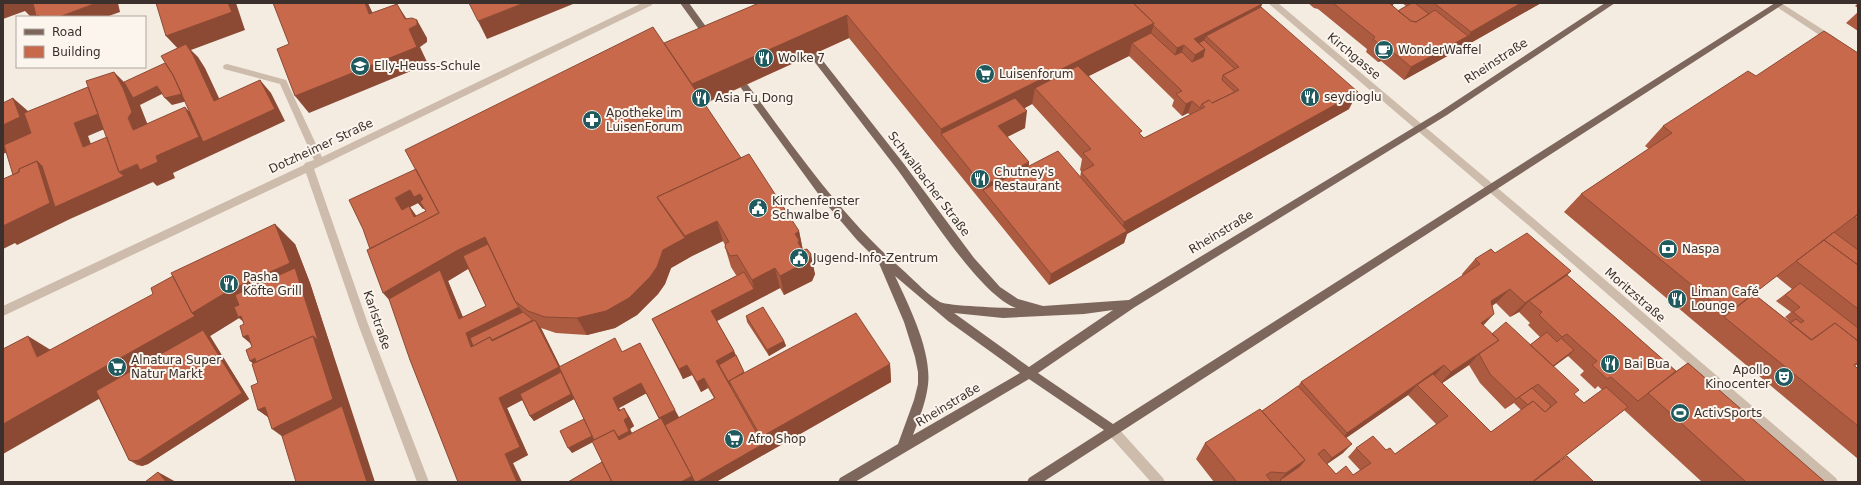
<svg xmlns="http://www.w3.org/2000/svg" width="1861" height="485" viewBox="0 0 1861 485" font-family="'DejaVu Sans',sans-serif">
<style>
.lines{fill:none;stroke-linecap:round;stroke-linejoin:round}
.minor{fill:#cdbbac;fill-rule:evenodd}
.major{fill:#7d675c;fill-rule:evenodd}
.wall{fill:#ac5a40;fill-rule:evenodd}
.shaded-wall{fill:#8c4a34}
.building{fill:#c8694b;stroke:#8c4a34;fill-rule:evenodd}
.labels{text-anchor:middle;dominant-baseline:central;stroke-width:4;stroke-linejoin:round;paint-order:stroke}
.poi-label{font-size:12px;fill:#3b302b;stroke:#fbf5ee;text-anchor:start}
.street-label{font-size:12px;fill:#3b302b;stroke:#fbf5ee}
</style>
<rect width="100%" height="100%" fill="#f4ebe1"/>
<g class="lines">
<!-- minor -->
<path class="minor" d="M642,3H653L652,5L314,169L368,324L429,482H417L358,324L306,173L3,316V306L304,165L305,163L314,160L280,84L224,69L223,67L224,65L227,64L286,80L322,157Z
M1268,3H1278L1533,218L1836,478L1838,482H1823L1527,224Z
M1771,3H1781L1836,38L1837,40L1836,42H1830Z
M1113,426L1117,427L1163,478L1165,482H1151L1109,435L1107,431L1109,427Z"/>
<!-- major -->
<path class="major" d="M680,3H689L712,35L713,37L712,39H706Z
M1605,3H1615L1447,115L1135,307L1038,373L1113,424L1775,3H1785L1043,482H1027L1029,478L1104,430L1029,379L855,482H838L840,478L898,444L914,400L918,384V372L915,357L904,322L878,261L857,240L822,199L741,88L740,86L741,84H747C796,150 842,218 905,272C915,281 929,296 940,302C948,306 1004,308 1016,308C979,295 922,202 897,169C868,131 839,94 810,56L809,54L810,52H816L904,164L974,258L1000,287L1018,299L1043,306L1129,300L1441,111ZM895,276L948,321L1020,373L913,435C919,419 926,402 928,385C932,351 909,306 895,276ZM1113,310L1029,367L954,313L1003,318L1084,314Z"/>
</g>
<!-- wall -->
<path class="wall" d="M759,3L1262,4L1261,7L1349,109L1127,234L1124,243L1049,285L849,38L704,104L741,158L799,231L803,250L815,274L812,281L784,295L780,288L717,321L734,351L744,373L890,364L891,382L716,482H568L602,462L593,442L572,453L584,419L574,399L534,421L530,416L522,400L507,408L528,455L513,463L389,299L370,249L416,169L664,44ZM1129,56L1174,100L1172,106L1182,116L1188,113L1190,115L1144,138L1089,76ZM1032,104L1082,159L1080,170L1082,172H1081L1080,177L1029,166V162L1007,137L1025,128V108ZM418,203L423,209L424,208L426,211L416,216L410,207ZM723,241L725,245V247L731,267L736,275H738L652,319L683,379L692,375L701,392L708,388L714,398L679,418L640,343L622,352L560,367L541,328L556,333L587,335L615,328L637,315L658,294L665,284L671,268L692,256ZM468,269L486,306L463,317L448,281ZM646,393L659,419L632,433L630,429L634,426L630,418L624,408L620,410L619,408Z
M1308,3H1394L1392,6L1398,11L1406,6L1402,3H1541L1460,49L1404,80L1381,61L1378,62L1366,52L1367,49L1318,9L1314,8Z
M1858,3V8L1855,6Z
M1858,12V31L1846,23Z
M1858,53V364L1855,366L1858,369V459L1564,212L1581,194L1649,149L1645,146L1663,126L1756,76ZM1776,276L1792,289L1776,301L1791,312L1785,317L1790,322L1754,294Z
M295,244L310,283L333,354L282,436L268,417L258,410V383L253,363L250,361L252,347L250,343L243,337L244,324V322L239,318L210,336L249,399L148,464L142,466L137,465L129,460L99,399L51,350Z
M1495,253L1571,271L1567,275L1676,371L1688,363L1825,482H1702L1624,410L1559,461L1594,482H1214L1196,459L1205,443L1262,411L1298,386L1301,382L1463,276L1462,274L1475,259ZM1496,303L1510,317L1519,312L1530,323L1528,325L1540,337L1530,345L1492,334L1483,325L1492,306ZM1568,356L1584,371L1580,375L1595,389L1598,386L1602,390L1584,403L1574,394L1553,367ZM1469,365L1480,383L1505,409L1514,403L1521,410L1491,432L1442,383ZM1408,395L1436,424L1395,454L1386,450L1356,448L1348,457L1360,470L1353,475L1336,474L1327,464L1343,453L1346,438Z
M746,316L784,341L786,346L769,356L747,322Z"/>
<!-- shaded-wall -->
<path class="shaded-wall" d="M3,3H36L46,13L33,17H31L25,11L3,19Z
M96,3H118L120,12L106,17H59Z
M228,3H236L245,30L191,50L198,57L205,68L226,113L214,101L182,53L166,36Z
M365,3H368L381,31L369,14Z
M524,3H572L573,4L487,39L478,21Z
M1385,3H1394L1389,13Z
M1521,3H1541L1460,49L1404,80L1411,67L1468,36L1471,32Z
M397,4L408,21L417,20L427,38V42L420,47L428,64L309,113L295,96L405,19Z
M1262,4L1254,25L1206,36L1200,52L1205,49L1199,70L1188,75L1195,55L1194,39Z
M847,15L849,38L698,106L692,84Z
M1154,23L1148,46L1132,43L1129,56L1044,98L1035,88L1032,104L951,146L941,134V129Z
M1184,45L1178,65L1171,68L1177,48Z
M1388,48L1381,61L1378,62L1385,49Z
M167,62L191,100L172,105L165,98Z
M114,72L131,89L157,86L164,93L140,105L149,128L133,130L128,118Z
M260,80L271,93L285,121L173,173L175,178L157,186L153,182L70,219L17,245L15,243L3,249V226L37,161L119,172L156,156L185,107L201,124Z
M1358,92L1349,109L1127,234L1124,243L1049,285L1051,274L1121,235L1124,222Z
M13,98L36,118L43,137L3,154V125Z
M1192,101L1188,113L1182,116L1186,104Z
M1027,111L1025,128L997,142L998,126Z
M100,113L114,125L88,136L97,160L83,147L74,123Z
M1029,162L1027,179L983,190V186Z
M410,190L420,194L428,206L423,209L418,203L410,207L418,218L414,217L402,210L395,198Z
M717,221L723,241L692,256L671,268L665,284L658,294L637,315L615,328L587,335L577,318L663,250L685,238V236Z
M275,224L295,244L310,283L375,482H367L294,445L272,429L279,425L258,410L259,368L250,361L313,336L301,287L255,331L239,318L210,336L249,399L148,464L142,466L133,461L207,337L3,454V424L192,313Z
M799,231L803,252H802L795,234Z
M485,237L497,255L471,267L448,281L468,330L398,310L383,293L458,250Z
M811,254L815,274L812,281L784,295L780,276Z
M775,268L780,288L715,322L711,311L754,289L752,280Z
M1571,271L1556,286L1529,301L1519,312L1510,317L1525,303Z
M1510,289L1496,303L1478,315L1491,301Z
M519,307L527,318L474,344L492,341L490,337L535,320L542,330L576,398L534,421L530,416L565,378L507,408L528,455L513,463L522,482H517L505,454L471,347L466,333Z
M1494,314L1480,329L1481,323Z
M248,335L260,351L243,337Z
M28,336L54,352L37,357Z
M1499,340L1481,357L1479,354L1469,365L1438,386L1451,372Z
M784,341L786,346L769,356L767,350Z
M1574,350L1568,356L1541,376L1547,370Z
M734,351L738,361L721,370L716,361Z
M890,364L891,382L716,482H697L763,444L761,437Z
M687,365L692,375L683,379L679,369Z
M1444,365L1432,379L1417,385L1408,395L1336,445L1347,433Z
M704,378L708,388L701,392L697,382Z
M641,383L647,393L619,408L625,419L624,408L630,418L634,426L630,429L635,440L604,457L614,430L619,411L613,398Z
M1538,384L1526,394L1519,397L1505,409L1516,399Z
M675,410L680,419L695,482H681L664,427L659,418Z
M593,435L596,440L572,453L568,448Z
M1352,444L1343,453L1324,466L1332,458Z
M1305,460L1291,476L1280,480L1286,473Z
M158,472L176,482H166Z"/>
<!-- building -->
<path class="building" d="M33,3H96L59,17H39V15L36,16Z
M156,3H228L232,12L166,36Z
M273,3H365L369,14L397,4L405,19L412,18L417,20V25L409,29L417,47L295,96L277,49L289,44Z
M469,3H524L478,21Z
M759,3H1133L1154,23L941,129L847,15L692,84L664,43Z
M1133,3H1260L1262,4L1194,39L1205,49L1195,55L1184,45L1177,48L1153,25L1154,23Z
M1333,3H1389L1411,21L1416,22L1435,10L1468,36L1411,67L1388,48L1385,49L1373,39L1375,37Z
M1412,3H1415L1429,14L1416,22L1411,21L1398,11L1401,9Z
M1434,3H1521L1471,32Z
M1261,7L1358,92L1124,222L1081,172L1094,165L1083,153L1091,149L1035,88L1078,66L1142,131L1139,133L1144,138L1205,107L1202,104L1209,100L1212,103L1239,90L1223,75L1239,67L1206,36Z
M653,27L741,158L657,197L658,199L685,238L663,250L657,267L650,277L629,298L606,311L577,318L545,317L528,311L515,301L485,237L458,250L383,293L367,250L439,213L405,150Z
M1824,31L1858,53V214L1727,314L1581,194L1672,133L1663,126L1748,71L1756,76Z
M1151,33L1175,55L1182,52L1192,62L1203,57L1205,49L1199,43L1204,40L1235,69L1223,75L1222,80L1235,92L1212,103L1209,100L1202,104L1200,108L1192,101L1186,104L1176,94L1182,91L1132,43Z
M186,44L193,55L214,101L260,80L275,109L203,142L173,75L161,56Z
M165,63L173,75L182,94L165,98L157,86L133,98L124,82Z
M114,72L123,88L132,112L128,118L133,130L185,107L199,137L156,156L158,162L140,170L137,164L119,172L86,81Z
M88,87L98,114L74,123L83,147L107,137L119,172L124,176L55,207L42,166L37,161L19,169V172L13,175L4,145L31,133L24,113Z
M13,98L20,117L3,125V103Z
M1015,98L1027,111L998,126L1029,162L983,186L941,134Z
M1058,151L1127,231L1051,274L983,190Z
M749,154L799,231L795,234L799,240L798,243L803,250L807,249L811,254L808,261L780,276L775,268L752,280L737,255L730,256L725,247L726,243L729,242L717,221L685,236L657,197Z
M37,161L50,203L3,226V179L19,172V169Z
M416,169L439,213L370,249L363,229L349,200ZM410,190L414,197L420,194L423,199L420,202L426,211L414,217L409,206L402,210L395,198Z
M1858,214V220L1854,217Z
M275,224L290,263L230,290L192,313L171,273Z
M1834,232L1858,250V265L1824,240L1820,243Z
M1527,233L1571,271L1525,303L1510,289L1491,301L1494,314L1481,323L1499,340L1451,372L1444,365L1347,433L1301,382L1480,264L1475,259L1491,249L1495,253Z
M1824,240L1858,265V309L1796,261Z
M488,244L515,301L519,307L466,333L471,347L490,337L492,341L535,320L559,367L499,398L520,447L505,454L517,482H458L410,360L389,299L440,270L459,319L486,306L463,256Z
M295,268L318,340L313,336L256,362L255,358L250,361L246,350L252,347L248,335L243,337L240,326L244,324L241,316L238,317L234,307L239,305L235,295Z
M744,272L754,289L711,311L734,351L716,361L763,444L697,482H695L665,425L715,398L704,378L697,382L687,365L679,369L652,319Z
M1567,275L1676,371L1638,401L1611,377L1607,379L1592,365L1597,361L1567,334L1562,337L1539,315L1542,312L1529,301Z
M173,276L192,313L195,316L3,424V349L28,336L37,357L153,294L151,288Z
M1800,283L1858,328V341L1835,323L1811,340L1790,323L1796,319L1801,323L1804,321L1793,312L1800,307L1785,295Z
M1754,294L1812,340L1835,323L1858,341V362L1854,365L1858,369V426L1724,317Z
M763,307L784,341L767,350L746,316Z
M523,312L533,320L492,340L490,337L473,346L470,338Z
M856,313L890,364L761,437L729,381Z
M1506,322L1579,390L1574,394L1584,403L1606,387L1628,407L1532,482H1282L1280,480L1299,467L1305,460L1262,411L1298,386L1352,444L1332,458L1324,449L1318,454L1336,474L1346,466L1353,475L1371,463L1356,448L1373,436L1386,450L1390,448L1395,454L1448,416L1417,385L1433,374L1491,432L1533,401L1545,412L1557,402L1538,384L1516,399L1490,374L1479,354L1495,343L1499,340L1492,334Z
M203,330L242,393L139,460L133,461L129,460L96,391Z
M1547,332L1557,342L1561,338L1574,350L1553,366L1530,345Z
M313,336L333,399L272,429L265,407L258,410L251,386L258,383L252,364Z
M615,338L622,352L640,343L675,410L659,418L641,383L613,398L619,411L624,408L628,417L624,420L629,431L618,437L614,430L594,440L559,367Z
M736,355L744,372L729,381L731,386L719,365Z
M1688,363L1825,482H1746L1648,393Z
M561,372L571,394L530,416L520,394Z
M1532,388L1551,406L1545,412L1533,401L1528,405L1519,397Z
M342,406L367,482H296L282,436Z
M1260,409L1305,460L1286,473L1271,472L1266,475L1272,482H1237L1205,443Z
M661,418L692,476L681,482H612L592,441L614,430L619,440Z
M584,419L592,436L568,448L560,431Z
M1567,456L1594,482H1533Z
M602,462L612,482H568Z
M158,472L166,482H145Z"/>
<!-- icons -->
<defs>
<symbol id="cafe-disc" viewBox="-11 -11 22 22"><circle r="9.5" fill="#1f5a5e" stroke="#fbf5ee"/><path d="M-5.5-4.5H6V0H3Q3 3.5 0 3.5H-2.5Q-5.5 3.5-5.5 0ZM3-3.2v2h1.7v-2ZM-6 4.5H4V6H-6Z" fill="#fff"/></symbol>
<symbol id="restaurant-disc" viewBox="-11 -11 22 22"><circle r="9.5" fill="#1f5a5e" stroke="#fbf5ee"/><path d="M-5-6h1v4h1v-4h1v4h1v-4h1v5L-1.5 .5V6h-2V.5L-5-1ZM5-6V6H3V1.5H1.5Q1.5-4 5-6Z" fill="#fff"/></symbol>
<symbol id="school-disc" viewBox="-11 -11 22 22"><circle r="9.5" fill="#1f5a5e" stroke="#fbf5ee"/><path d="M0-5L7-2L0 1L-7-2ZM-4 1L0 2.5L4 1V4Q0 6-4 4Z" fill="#fff"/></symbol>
<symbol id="supermarket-disc" viewBox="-11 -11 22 22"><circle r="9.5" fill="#1f5a5e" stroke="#fbf5ee"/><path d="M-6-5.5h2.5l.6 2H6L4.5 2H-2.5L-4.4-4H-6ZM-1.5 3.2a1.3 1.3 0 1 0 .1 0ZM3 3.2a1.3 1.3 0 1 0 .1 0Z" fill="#fff"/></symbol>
<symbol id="pharmacy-disc" viewBox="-11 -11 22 22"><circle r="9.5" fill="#1f5a5e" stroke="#fbf5ee"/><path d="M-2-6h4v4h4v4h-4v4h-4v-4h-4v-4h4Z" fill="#fff"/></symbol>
<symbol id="civic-disc" viewBox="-11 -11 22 22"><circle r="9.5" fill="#1f5a5e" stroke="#fbf5ee"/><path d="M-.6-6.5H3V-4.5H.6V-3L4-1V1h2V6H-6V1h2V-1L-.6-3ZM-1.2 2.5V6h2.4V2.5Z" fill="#fff"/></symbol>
<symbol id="bank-disc" viewBox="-11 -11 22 22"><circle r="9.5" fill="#1f5a5e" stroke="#fbf5ee"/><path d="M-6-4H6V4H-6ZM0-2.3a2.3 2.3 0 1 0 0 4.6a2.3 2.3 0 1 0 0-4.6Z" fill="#fff"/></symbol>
<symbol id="theatre-disc" viewBox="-11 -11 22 22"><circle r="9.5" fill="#1f5a5e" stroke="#fbf5ee"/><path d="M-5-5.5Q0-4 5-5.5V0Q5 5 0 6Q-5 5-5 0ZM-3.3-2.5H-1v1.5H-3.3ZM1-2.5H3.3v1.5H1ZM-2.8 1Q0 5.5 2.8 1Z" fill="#fff"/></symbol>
<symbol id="stadium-disc" viewBox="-11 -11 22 22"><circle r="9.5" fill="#1f5a5e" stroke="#fbf5ee"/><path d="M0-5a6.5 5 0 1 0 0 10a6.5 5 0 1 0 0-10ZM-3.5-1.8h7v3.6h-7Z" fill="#fff"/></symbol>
</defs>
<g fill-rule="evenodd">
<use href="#cafe-disc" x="1373" y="39" width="22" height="22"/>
<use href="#restaurant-disc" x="753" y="47" width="22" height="22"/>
<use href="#school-disc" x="349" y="55" width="22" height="22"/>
<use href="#supermarket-disc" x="974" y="63" width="22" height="22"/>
<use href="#restaurant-disc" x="1299" y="86" width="22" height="22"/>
<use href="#restaurant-disc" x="690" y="87" width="22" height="22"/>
<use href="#pharmacy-disc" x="581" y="109" width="22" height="22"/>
<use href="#restaurant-disc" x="969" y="168" width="22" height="22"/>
<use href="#civic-disc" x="747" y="197" width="22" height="22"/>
<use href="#bank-disc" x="1657" y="238" width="22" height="22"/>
<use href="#civic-disc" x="788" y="247" width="22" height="22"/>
<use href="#restaurant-disc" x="218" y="273" width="22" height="22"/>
<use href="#restaurant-disc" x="1666" y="288" width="22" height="22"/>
<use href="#restaurant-disc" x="1599" y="353" width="22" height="22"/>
<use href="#supermarket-disc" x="106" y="356" width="22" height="22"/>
<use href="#theatre-disc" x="1773" y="366" width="22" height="22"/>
<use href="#stadium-disc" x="1669" y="402" width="22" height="22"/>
<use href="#supermarket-disc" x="723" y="428" width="22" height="22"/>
</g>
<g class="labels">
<!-- poi labels -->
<g class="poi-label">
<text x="1398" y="50">WonderWaffel</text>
<text x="778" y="58">Wolke 7</text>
<text x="374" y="66">Elly-Heuss-Schule</text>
<text x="999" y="74">Luisenforum</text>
<text x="1324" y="97">seydioglu</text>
<text x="715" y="98">Asia Fu Dong</text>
<text x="606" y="113">Apotheke im<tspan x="606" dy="14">LuisenForum</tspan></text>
<text x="994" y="172">Chutney's<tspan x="994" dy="14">Restaurant</tspan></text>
<text x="772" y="201">Kirchenfenster<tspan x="772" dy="14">Schwalbe 6</tspan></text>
<text x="1682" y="249">Naspa</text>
<text x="813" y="258">Jugend-Info-Zentrum</text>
<text x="243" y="277">Pasha<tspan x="243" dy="14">Köfte Grill</tspan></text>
<text x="1691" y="292">Liman Café<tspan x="1691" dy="14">Lounge</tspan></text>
<text x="131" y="360">Alnatura Super<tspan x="131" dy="14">Natur Markt</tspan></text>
<text x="1624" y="364">Bai Bua</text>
<text x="1770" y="370" text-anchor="end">Apollo<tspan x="1770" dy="14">Kinocenter</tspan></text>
<text x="1694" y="413">ActivSports</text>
<text x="748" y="439">Afro Shop</text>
</g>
<!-- street labels -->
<g class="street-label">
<text transform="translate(1354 56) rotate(40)">Kirchgasse</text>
<text transform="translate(1496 61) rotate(-33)">Rheinstraße</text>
<text transform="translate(321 146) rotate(-25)">Dotzheimer Straße</text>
<text transform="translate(929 184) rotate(53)">Schwalbacher Straße</text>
<text transform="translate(1221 232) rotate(-31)">Rheinstraße</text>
<text transform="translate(1635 295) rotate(41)">Moritzstraße</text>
<text transform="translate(377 320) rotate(71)">Karlstraße</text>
<text transform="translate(948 405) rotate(-31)">Rheinstraße</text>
</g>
</g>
<!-- border -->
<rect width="1861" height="485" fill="none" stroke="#3b302b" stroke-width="8"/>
<!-- legend -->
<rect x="16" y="16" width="130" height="52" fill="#fbf5ee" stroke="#aea6a0"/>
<rect x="24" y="29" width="20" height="6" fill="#7d675c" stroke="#aea6a0"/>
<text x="52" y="36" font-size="12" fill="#3b302b">Road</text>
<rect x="24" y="46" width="20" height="12" fill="#c8694b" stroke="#aea6a0"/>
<text x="52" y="56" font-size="12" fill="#3b302b">Building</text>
</svg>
